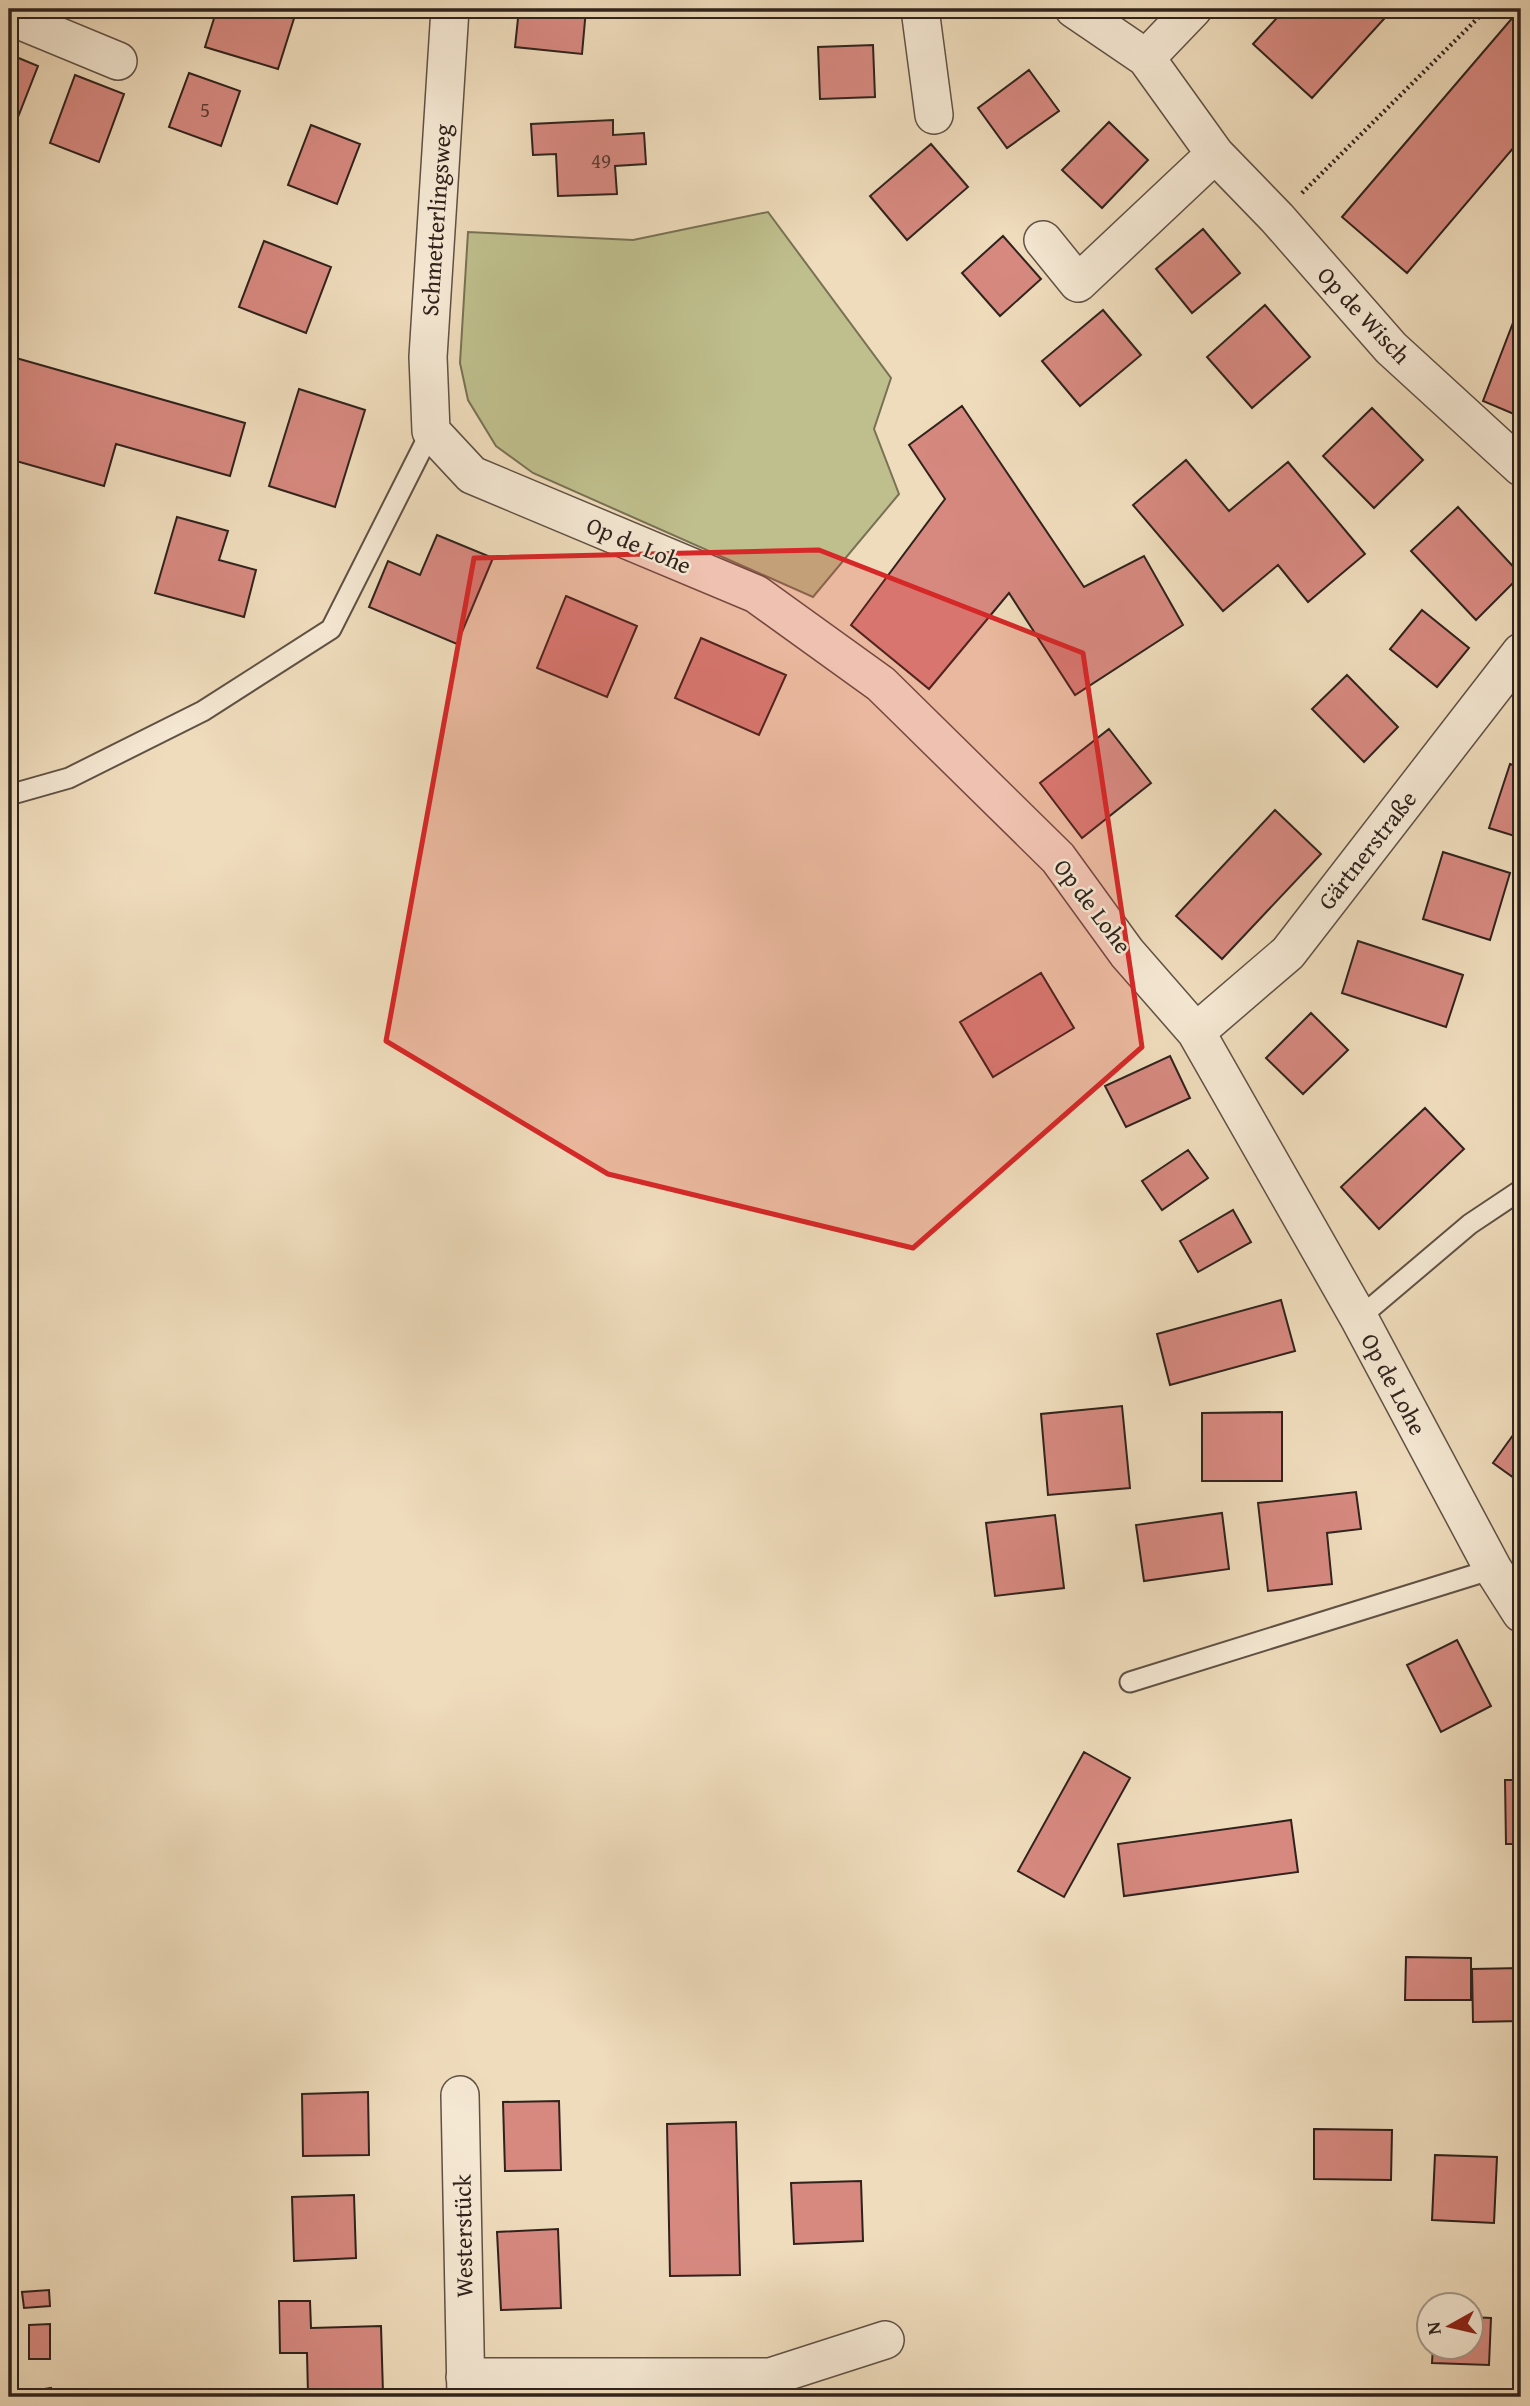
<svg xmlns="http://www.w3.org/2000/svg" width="1530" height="2406" viewBox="0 0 1530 2406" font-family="'Gentium Book Plus',serif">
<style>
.green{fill:#bfbf8d;stroke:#787155;stroke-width:2}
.building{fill:#d78980;stroke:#30231d;stroke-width:2}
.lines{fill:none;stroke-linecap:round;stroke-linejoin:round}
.lane-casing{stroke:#605145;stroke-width:23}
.street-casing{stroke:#605145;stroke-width:40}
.path{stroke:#30231d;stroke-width:4.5;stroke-dasharray:2 3.5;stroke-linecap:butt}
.lane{stroke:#f5e8d3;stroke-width:19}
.street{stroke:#f5e8d3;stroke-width:37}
.marked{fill:#d62828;fill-opacity:0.2;stroke:#d62828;stroke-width:5;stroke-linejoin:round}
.labels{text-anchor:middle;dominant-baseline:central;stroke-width:5;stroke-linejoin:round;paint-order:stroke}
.number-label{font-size:21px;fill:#5a3c36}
.street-label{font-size:24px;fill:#30231d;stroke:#f5e8d3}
</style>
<rect width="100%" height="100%" fill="#efdcbc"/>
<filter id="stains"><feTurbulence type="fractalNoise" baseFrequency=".00286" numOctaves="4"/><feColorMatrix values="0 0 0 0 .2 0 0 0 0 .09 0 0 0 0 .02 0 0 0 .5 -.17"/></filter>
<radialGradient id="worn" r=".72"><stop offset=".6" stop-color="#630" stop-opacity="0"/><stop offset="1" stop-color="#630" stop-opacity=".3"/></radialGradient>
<!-- green -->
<path class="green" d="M768,212L891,378L874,429L899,494L813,597L533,473L496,446L468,400L460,363L468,232L633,240Z"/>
<!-- building -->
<path class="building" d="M217,9H297L278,69L205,47Z
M519,9H586L582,54L515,47Z
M1285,9H1393L1312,98L1253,44Z
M1520,9L1521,139L1407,273L1342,217Z
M873,45L875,97L820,99L818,47Z
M9,54L38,66L9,140Z
M1029,70L1059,111L1007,148L978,108Z
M189,73L240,91L221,146L169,127Z
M75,75L124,94L99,162L50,143Z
M613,120V135L644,133L646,164L615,166L617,194L558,196L556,154L533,155L531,124Z
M1109,122L1148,160L1102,208L1062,170Z
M311,125L360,144L337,204L288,185Z
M931,144L968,187L907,240L870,196Z
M1203,229L1240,273L1192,313L1156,269Z
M1003,236L1041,279L1000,316L962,273Z
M264,241L331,267L306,333L239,307Z
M1265,305L1310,357L1252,408L1207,357Z
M1103,310L1141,355L1080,406L1042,361Z
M1516,315L1521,317V417L1483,401Z
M9,356L245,423L230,476L116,444L104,486L9,459Z
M299,389L365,410L335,507L269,486Z
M962,406L1084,587L1144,556L1183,625L1075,695L1009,593L929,689L851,625L945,499L909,445Z
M1372,408L1423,460L1374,508L1323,456Z
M1186,460L1229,511L1288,462L1365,554L1308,602L1278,565L1223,611L1133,505Z
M1458,507L1521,575L1476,620L1411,551Z
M177,517L228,531L219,560L256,570L244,617L155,593Z
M437,535L493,558L457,644L369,607L388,561L420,575Z
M566,596L637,626L607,697L537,668Z
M1422,610L1469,648L1437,687L1390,649Z
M701,638L786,675L759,735L675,698Z
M1347,675L1398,727L1364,762L1312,709Z
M1109,729L1151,783L1082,838L1040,783Z
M1510,764L1521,768V838L1489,828Z
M1275,810L1321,854L1222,959L1176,916Z
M1443,852L1510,873L1490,940L1423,919Z
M1358,941L1463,975L1446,1027L1342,993Z
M1041,973L1074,1028L993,1077L960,1022Z
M1311,1013L1348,1050L1303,1094L1266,1058Z
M1170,1056L1190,1098L1126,1127L1105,1086Z
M1425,1108L1464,1149L1379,1229L1341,1187Z
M1188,1150L1208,1178L1162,1210L1142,1181Z
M1233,1210L1251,1242L1198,1272L1180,1241Z
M1281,1300L1295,1351L1170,1385L1157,1334Z
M1122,1406L1130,1488L1048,1495L1041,1414Z
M1282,1412V1481H1202V1413Z
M1521,1424V1483L1493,1463Z
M1356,1492L1361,1529L1327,1533L1332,1584L1268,1591L1258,1503Z
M1222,1513L1229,1569L1144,1581L1136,1525Z
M1055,1515L1064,1588L995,1596L986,1523Z
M1457,1640L1491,1706L1441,1732L1407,1665Z
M1084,1752L1130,1778L1064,1897L1018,1871Z
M1505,1780H1521V1844H1506Z
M1291,1820L1298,1872L1124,1896L1118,1844Z
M1406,1957L1471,1958V2000H1405Z
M1521,1968V2021L1473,2022L1472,1969Z
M368,2092L369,2155L303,2156L302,2094Z
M559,2101L561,2170L505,2171L503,2102Z
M736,2122L740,2275L670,2276L667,2124Z
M1314,2129L1392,2130L1391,2180L1314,2179Z
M1435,2155L1497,2157L1494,2223L1432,2220Z
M861,2181L863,2241L794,2244L791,2183Z
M354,2195L356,2258L294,2261L292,2197Z
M558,2229L561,2308L501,2310L497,2232Z
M49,2290L50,2306L24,2308L22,2292Z
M279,2301H310L311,2328L381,2326L383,2393L308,2394L307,2353H280Z
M1470,2317L1491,2318L1489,2365L1432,2363L1433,2346H1470Z
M9,2319L14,2356L9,2357Z
M50,2324V2359H29V2325Z
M51,2388L52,2397H27L26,2392Z"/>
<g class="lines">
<defs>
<path id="lane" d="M9,795L69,778L203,711L331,629L431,431
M1359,1318L1470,1224L1521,1190
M1130,1682L1493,1569"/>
<path id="street" d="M450,9L428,357L431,431L472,475L756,594L881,684L1058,858L1127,953L1196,1032L1359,1318L1493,1569L1521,1613
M920,9L934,115
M1074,9L1146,58L1215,154L1277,218L1391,348L1521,467
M9,16L118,61
M1146,58L1193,9
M1043,240L1078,283L1215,154
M1196,1032L1288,953L1521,652
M460,2095L466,2397
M465,2377H770L885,2340"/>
</defs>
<!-- lane casing -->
<use href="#lane" class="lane-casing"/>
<!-- street casing -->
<use href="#street" class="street-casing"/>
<!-- path -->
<path class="path" d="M1302,193L1487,9"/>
<!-- lane -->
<use href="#lane" class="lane"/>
<!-- street -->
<use href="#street" class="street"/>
</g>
<!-- marked area -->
<path class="marked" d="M819,550L1083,653L1142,1047L913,1248L608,1174L386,1041L474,558Z"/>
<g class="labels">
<!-- number labels -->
<g class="number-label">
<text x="205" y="109">5</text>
<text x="601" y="160">49</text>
</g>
<!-- street labels -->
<g class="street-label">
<text transform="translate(436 220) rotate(-86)">Schmetterlingsweg</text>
<text transform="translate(1364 315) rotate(47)">Op de Wisch</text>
<text transform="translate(639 545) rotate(23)">Op de Lohe</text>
<text transform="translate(1367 850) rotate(-52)">Gärtnerstraße</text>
<text transform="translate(1093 906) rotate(53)">Op de Lohe</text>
<text transform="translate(1394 1384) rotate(62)">Op de Lohe</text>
<text transform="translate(463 2236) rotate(-91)">Westerstück</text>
</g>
</g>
<!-- margin -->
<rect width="1530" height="2406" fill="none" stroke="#efdcbc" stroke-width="35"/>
<rect x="10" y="10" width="1509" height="2385" fill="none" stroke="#30231d" stroke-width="3.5"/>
<rect x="18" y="18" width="1495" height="2371" fill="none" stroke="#30231d" stroke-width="2"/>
<!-- north arrow -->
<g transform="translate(1450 2326) rotate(262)"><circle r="33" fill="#f5e8d3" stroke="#a6998a" stroke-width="2"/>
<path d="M0-5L12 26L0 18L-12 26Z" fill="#8f2418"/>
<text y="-10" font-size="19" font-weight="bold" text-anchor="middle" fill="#30231d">N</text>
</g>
<rect width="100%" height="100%" filter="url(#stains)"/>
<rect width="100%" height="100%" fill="url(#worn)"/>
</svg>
